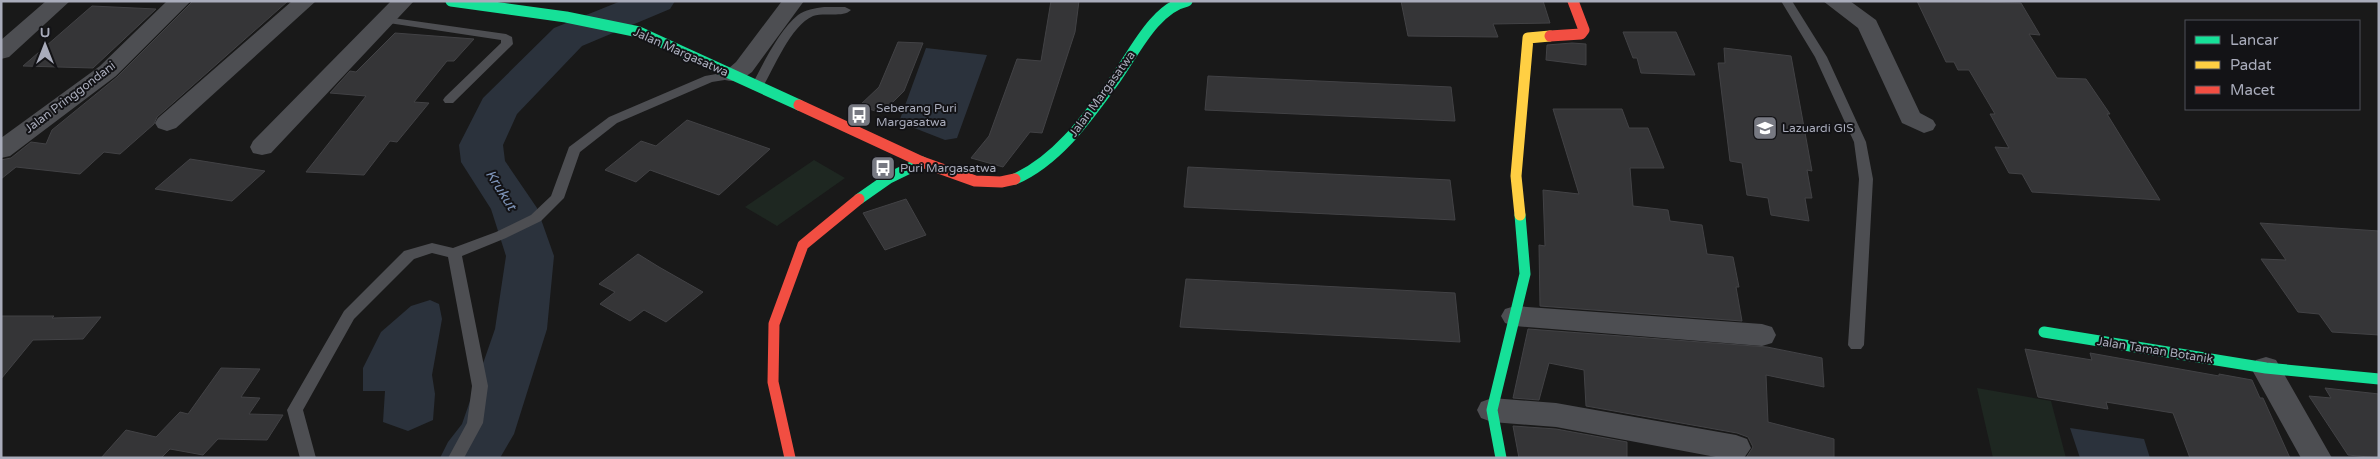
<svg xmlns="http://www.w3.org/2000/svg" width="2380" height="459" viewBox="0 0 2380 459" font-family="'Varela Round',sans-serif">
<style>
.green{fill:#1e2721}
.water{fill:#2b323c}
.lines{fill:none;stroke-linecap:round;stroke-linejoin:round}
.river{fill:#2b323c;fill-rule:evenodd}
.building{fill:#353537;stroke:#424245}
.lane{fill:#4d4e52;fill-rule:evenodd}
.street{fill:#4d4e52;fill-rule:evenodd}
.fast{stroke:#16e098;stroke-width:11}
.slow{stroke:#ffcf43;stroke-width:11}
.jam{stroke:#f24e42;stroke-width:11}
.labels{text-anchor:middle;dominant-baseline:central;stroke-width:4;stroke-linejoin:round;paint-order:stroke}
.street-label{font-size:12px;fill:#a9acbb;stroke:#131316}
.poi-label{font-size:12px;fill:#a9acbb;stroke:#131316;text-anchor:start}
.water-label{font-size:14px;font-style:italic;fill:#7e94b9;stroke:#131316}
</style>
<rect width="100%" height="100%" fill="#191919"/>
<!-- green -->
<path class="green" d="M814,160L845,178L777,226L745,207Z
M1977,388L2051,401L2066,458H1993Z"/>
<!-- water -->
<path class="water" d="M926,48L987,55L957,138L945,140L899,122Z
M430,300L439,304L442,319L432,375L435,394L433,420L408,431L383,422L385,391H363V368L381,332L411,306Z
M2070,428L2144,439L2150,458H2080Z"/>
<g class="lines">
<!-- river -->
<path class="river" d="M621,1H675L670,9L582,46L517,114L503,145L505,161L537,208L554,256L547,329L514,434L500,458H440L448,442L462,424L495,329L506,256L491,209L461,162L459,145L483,98L554,28Z"/>
</g>
<!-- building -->
<path class="building" d="M193,1H288L157,117L154,124L120,154L104,152L80,174L16,167L1,179V160L11,158L31,142L46,144L52,130L117,77Z
M1051,1H1079L1075,32L1042,133L1030,132L1003,167L971,158L989,136L1017,59L1041,61Z
M1401,1H1543L1550,23L1493,24L1498,37L1408,36Z
M1917,1L2021,3L2040,35L2029,34L2057,78L2086,79L2110,114H2107L2160,200L2032,192L2022,174L2009,173L1995,147L2009,148L1990,114H1995L1969,70H1958L1954,62H1946Z
M92,6L156,9L93,68L23,66Z
M1623,32H1676L1695,75L1641,73L1637,58H1633Z
M395,33L474,39L454,61H447L414,102L429,103L397,142L390,141L364,175L306,172L366,96L330,93L350,71L356,72Z
M898,42L923,43L904,91L882,113L859,106L879,87Z
M1572,43L1586,44V65L1546,60L1547,45Z
M1724,48L1791,56L1812,171L1807,170L1812,198H1805L1809,221L1771,215L1768,198L1747,195L1742,163L1730,161L1718,63H1725Z
M1208,76L1451,87L1455,121L1205,110Z
M1553,109H1622L1629,128H1648L1664,168H1630L1633,206L1668,210L1670,221L1702,225L1707,254L1733,257L1739,287H1736L1742,321L1540,306L1539,245L1545,246L1543,190L1579,194Z
M687,120L770,149L719,195L650,170L636,182L605,170L641,141L656,146Z
M190,159L265,171L232,201L155,189Z
M1188,167L1450,180L1455,220L1184,207Z
M906,199L926,235L885,250L863,213Z
M2260,223L2379,231V335L2332,332L2319,314L2298,312L2261,259L2286,260Z
M638,254L659,267L703,292L666,322L644,310L630,321L600,304L615,292L599,284Z
M1186,279L1455,293L1460,342L1180,327Z
M1,316H54L52,318L101,317L83,339L33,340L1,379Z
M1528,329L1767,347L1822,358L1824,387L1766,375L1768,422L1834,439V458H1746L1753,447L1748,437L1737,433L1586,406L1584,370L1549,363L1539,400L1513,398Z
M2025,349L2092,360L2090,353L2219,376V374L2252,380L2260,398H2263L2290,458H2190L2173,413L2106,402L2108,409L2038,397Z
M221,368L260,369L241,397L260,398L249,414L283,415L267,440L218,439L203,455L170,449L161,458H101L126,430L156,437L180,412L188,414Z
M2325,388L2379,394V458L2348,455L2309,396L2331,398Z
M1513,426L1556,429L1627,442V458H1519Z"/>
<g class="lines">
<!-- lane -->
<path class="lane" d="M1781,1H1792L1827,57L1866,142L1873,179L1864,345L1861,349H1851L1848,345L1859,179L1854,142L1815,57Z
M824,7H845L851,10C843,18 824,12 813,16C790,26 774,69 761,90H753L751,87C762,66 779,30 798,15C805,10 815,8 824,7Z
M386,17L506,34L512,37L513,44L453,103H445L443,100L445,97L501,43V40L382,22V18Z
M733,71L739,75L737,78L712,82L617,123L580,152L564,198L541,221L506,238L462,256L488,386L483,423L464,458H448L467,423L472,386L448,257L432,253L414,259L354,319L303,410L316,458H300L287,410L344,311L404,251L432,243L453,248L496,232L531,215L551,196L569,147L609,117L705,76Z"/>
<!-- street -->
<path class="street" d="M46,1H70L9,57L1,59V40Z
M167,1H191L116,76L10,156L1,158V138L100,66Z
M292,1H316L176,128L167,131L158,128L155,123L158,118Z
M391,1H414L271,153L262,155L253,153L250,147L253,141Z
M782,1H804L752,72C742,79 737,83 725,80L721,75L736,62Z
M1823,1H1850L1876,20L1920,113L1933,120L1936,125L1933,130L1924,133L1902,123L1858,28Z
M1515,306L1762,324L1772,327L1776,335L1772,343L1762,346L1515,326L1505,323L1501,316L1505,309Z
M2266,357L2276,360L2332,458H2301L2251,368L2256,360Z
M1492,398L1556,403L1736,435L1747,439L1751,448L1744,458H1721L1556,427L1492,422L1481,418L1477,410L1481,402Z"/>
<!-- fast -->
<path class="fast" d="M451,1L566,17L639,32L799,105
M1015,179C1058,160 1087,118 1114,81C1133,55 1154,8 1187,1
M859,199L889,178L922,162
M2044,332L2266,368L2379,379
M1501,458L1492,410L1525,274L1520,215"/>
<!-- slow -->
<path class="slow" d="M1520,215L1516,176L1528,38L1550,36"/>
<!-- jam -->
<path class="jam" d="M1550,36L1581,34L1584,30L1573,1
M799,105L922,162L975,181L1001,182L1015,179
M790,458L773,382L774,324L803,245L859,199"/>
</g>
<!-- icons -->
<defs>
<symbol id="bus-square" viewBox="-11 -11 22 22"><rect x="-9" y="-9" width="18" height="18" rx="4" fill="#777982" stroke="#131316"/><path d="M-5-6H5V4H4V6H2V4H-2V6H-4V4H-5ZM-3.5-4V0h7V-4ZM-3.5 1.2v1.5H-2V1.2ZM2 1.2v1.5H3.5V1.2Z" fill="#fff"/></symbol>
<symbol id="school-square" viewBox="-11 -11 22 22"><rect x="-9" y="-9" width="18" height="18" rx="4" fill="#777982" stroke="#131316"/><path d="M0-5L7-2L0 1L-7-2ZM-4 1L0 2.5L4 1V4Q0 6-4 4Z" fill="#fff"/></symbol>
</defs>
<g fill-rule="evenodd">
<use href="#bus-square" x="845" y="101" width="28" height="28"/>
<use href="#school-square" x="1751" y="114" width="28" height="28"/>
<use href="#bus-square" x="869" y="154" width="28" height="28"/>
</g>
<g class="labels">
<!-- street labels -->
<g class="street-label">
<text transform="translate(681 52) rotate(24)">Jalan Margasatwa</text>
<text transform="translate(1102 94) rotate(-54)">Jalan Margasatwa</text>
<text transform="translate(70 97) rotate(-37)">Jalan Pringgondani</text>
<text transform="translate(2155 350) rotate(9)">Jalan Taman Botanik</text>
</g>
<!-- poi labels -->
<g class="poi-label">
<text x="876" y="108">Seberang Puri<tspan x="876" dy="14">Margasatwa</tspan></text>
<text x="1782" y="128">Lazuardi GIS</text>
<text x="900" y="168">Puri Margasatwa</text>
</g>
<!-- water labels -->
<g class="water-label">
<text transform="translate(501 190) rotate(58)">Krukut</text>
</g>
</g>
<!-- border -->
<rect width="2380" height="459" fill="none" stroke="#a9acbb" stroke-width="5"/>
<!-- legend -->
<rect x="2185" y="20" width="175" height="90" fill="#131316" stroke="#4f5058"/>
<rect x="2195" y="36" width="25" height="8" fill="#16e098" stroke="#4f5058"/>
<text x="2230" y="45" font-size="15" fill="#a9acbb">Lancar</text>
<rect x="2195" y="61" width="25" height="8" fill="#ffcf43" stroke="#4f5058"/>
<text x="2230" y="70" font-size="15" fill="#a9acbb">Padat</text>
<rect x="2195" y="86" width="25" height="8" fill="#f24e42" stroke="#4f5058"/>
<text x="2230" y="95" font-size="15" fill="#a9acbb">Macet</text>
<!-- north arrow -->
<g transform="translate(45 45)" stroke="#131316" stroke-width="4" paint-order="stroke">
<path d="M0-4L9 19L0 12L-9 19Z" fill="#a9acbb"/>
<text y="-8" font-size="14" font-weight="bold" text-anchor="middle" fill="#a9acbb">U</text>
</g>
</svg>
